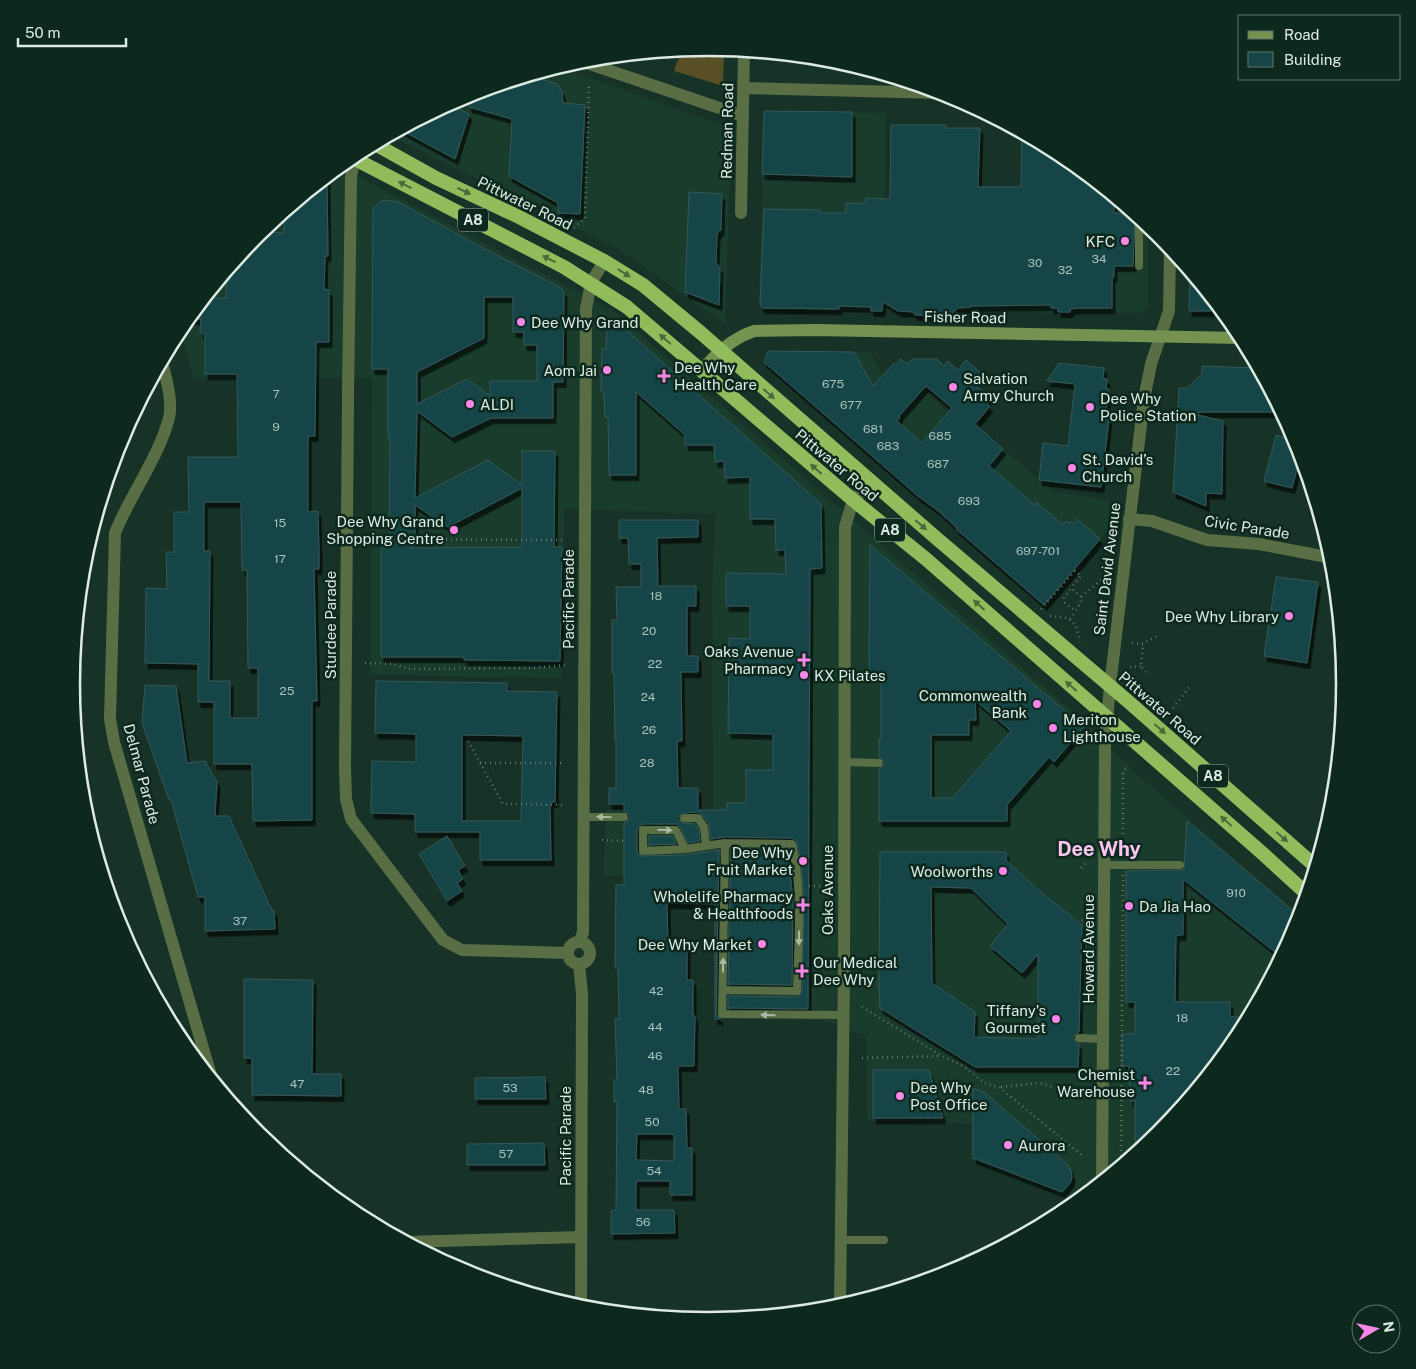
<svg xmlns="http://www.w3.org/2000/svg" width="1416" height="1369" viewBox="0 0 1416 1369" font-family="'Public Sans',sans-serif">
<style>
.built{fill:#193c2d}
.park{fill:#594f24}
.building{fill:#154546;stroke:#365859;fill-rule:evenodd;filter:url(#shadow)}
.lines{fill:none;stroke-linecap:round;stroke-linejoin:round}
.path{stroke:#60776c;stroke-width:2.5;stroke-dasharray:1 4;stroke-linecap:butt}
.service{stroke:#5a6e45;stroke-width:8}
.minor{stroke:#5a6e45;stroke-width:12}
.secondary{stroke:#749351;stroke-width:12}
.trunk{stroke:#91bc5c;stroke-width:14}
.oneway{fill:#486b39}
.oneway2{fill:#a8b9a4}
.poi-dot{fill:#f987e9;stroke:#0d281c;stroke-width:2}
.labels{text-anchor:middle;dominant-baseline:central;stroke-width:5;stroke-linejoin:round;paint-order:stroke}
.number-label{font-size:12px;fill:#aac2bc}
.shield{fill:#0d281c;stroke:#9eb0a7;stroke-width:1}
.shield-label{font-size:14px;font-weight:bold;fill:#dcebe3}
.street-label{font-size:15px;fill:#dcebe3;stroke:#0d281c}
.poi-label{font-size:15px;fill:#dcebe3;stroke:#0d281c;text-anchor:end}
.district-label{font-size:20px;font-weight:bold;fill:#fac6f1;stroke:#0d281c}
.rim{fill:none;stroke:#dcebe3;stroke-width:2.5}
</style>
<defs>
<filter id="shadow"><feDropShadow dx="3" dy="5.5" stdDeviation="0" flood-color="#0009"/></filter>
</defs>
<rect width="100%" height="100%" fill="#173226"/>
<!-- built -->
<path class="built" d="M559,67L723,125L731,135L725,324L617,248L390,136L464,96Z
M764,111L886,113L885,199L952,200L982,212L983,187H1016V213L1049,148L1062,155L1148,226V306L1143,313H1113L762,310L759,305Z
M340,167L614,311L1084,722L1133,771L1292,908L1311,881L1296,929L1237,1039L1158,1135L1077,1202L971,1159V1124L867,1121L866,1036L821,1020L715,1019V877L604,876L606,810H713L712,588L715,514L564,509L562,678L370,675L372,378L194,379L180,329L258,234Z
M768,351L870,352L905,412L925,391L947,411L952,404L1053,492L1111,500L1107,531L1044,605L764,362Z"/>
<!-- park -->
<path class="park" d="M708,48L724,49L723,86L674,71C680,49 687,50 708,48Z"/>
<!-- building -->
<path class="building" d="M532,76L557,84L562,92L563,103L585,105L580,214L558,213V203L509,176L512,119L469,107V95Z
M449,104L469,114L455,159L401,130Z
M764,111L852,112V177L762,174Z
M891,125H946V128H980L978,187H1021L1022,133L1062,155L1114,198V213L1135,215L1133,266H1114V277H1112V308H1079L1070,309V312H1058V308H1051V305L970,306L971,307L958,308L949,316L915,315L913,312L898,311L883,302L882,311H871V307L839,306V309L763,308L760,305L764,209L820,210V213H846V203L866,204V198L890,199Z
M327,177L328,256H325L324,289L329,290V342H316L315,436H308V512L318,511L319,553V569H314L317,701H312V820L253,821L252,764H214V702H198V664L145,663L146,588L167,589L166,552H174V512H189L188,457H238L237,374H205V333H200L201,319H188L205,298H226V272L258,234L259,232L284,233V212ZM204,502H241L242,570H247L248,668H258V718H230V681H209L210,551H204Z
M689,192L722,194L721,230L717,234L716,263L720,268L719,305L685,292Z
M383,200L398,202L485,249L561,288L564,292L563,382H553V418H491L452,437L417,411L415,498L488,460L522,485V451H555L554,547H562L560,661L464,660V657H381V548H389L390,438H388V369H372L373,208ZM484,297H513V332H524V345H537V381H490V396L467,379L417,404V372L484,338ZM522,488V547L410,548L415,546V505L448,527Z
M1190,272L1211,298V311H1189Z
M607,320H615L821,504L822,568L810,569L808,1009L728,1008V996L797,997L802,993L804,898L801,861L796,840L792,838L725,837L711,839L709,824L702,815L698,812L682,813L678,818L682,823L695,824L699,829L700,841L688,843L681,828L677,824H643L637,830V852L641,856L685,855L719,850L716,1014L721,1019H715V904L667,903L668,947H687V980H693V1015L695,1016L694,1066H678L679,1109H686L687,1148H692V1195H670V1181H636V1210H674L675,1233L611,1234V1211L616,1210L617,1102H614V1080H617L615,1019H619L618,968H615L616,885H624V823L627,822L630,817L629,814L624,811V804H609V788H616V740H615L614,673H612V620H617L616,587H641V564H629L628,538H619V520H698V537L657,538L658,586H696V606H687V656H698V672H681L682,741H677L678,788H698V810H727V803H746V770H773V734L728,733L729,638L750,639V606H726V573L786,574L785,550H776L775,519H750V477L725,478L724,461L715,462L714,445H685V435L636,392V475H609L608,417H605L604,392H601L602,349H606ZM637,1134H674V1161L636,1160Z
M768,351L854,352L873,386L894,363L896,365L901,359L907,364L912,359H937L944,366L948,361L958,370L966,360L981,373L973,383L989,397L986,403L990,406L975,424L1003,449L989,466L1036,506V502L1063,525L1066,521L1069,523L1071,522L1073,524L1077,519L1100,539L1044,605L956,529L957,528L937,510L919,497L764,362ZM926,386L952,408L922,443L897,421L900,417L899,416Z
M1059,363L1104,368L1103,378L1107,379L1106,388L1109,389L1105,418L1109,419L1101,487L1039,480L1043,443L1068,446L1075,384L1047,381Z
M1202,366L1257,368L1281,412H1199L1198,415L1223,421L1222,494L1206,493V506L1173,492L1179,388H1187L1202,374Z
M1276,435L1297,441L1301,454L1292,488L1264,481Z
M870,545L1084,727L1054,762L1049,757L1007,805V821H879V769L883,766L885,763L882,759L879,757V739H881V679H878L879,672H869ZM975,700L1011,731L953,798H931V735H969V720H976Z
M1276,577L1318,582L1307,663L1264,656Z
M376,681L507,683V691L557,692L555,802H550L551,860H480V832H415V814L371,813L372,761L416,762V734L375,733ZM462,735L523,736L521,821H462Z
M145,685L176,686L187,763L205,761L217,782L215,816H229L272,910H274L275,929L205,931V897H198L171,800H169L142,723Z
M1187,821L1300,917L1296,929L1281,957L1183,879V935H1176L1175,1002H1230V1017H1249L1237,1039L1158,1135L1135,1154V1101H1130L1129,1066H1122V1034H1135V1002H1126V871L1184,870Z
M447,836L465,866L458,870L463,879L457,883L462,891L447,901L419,854Z
M649,836H672L676,844L649,845Z
M731,849L787,850L793,898L792,985L728,984Z
M880,852H1006V860L1037,889L1082,925L1079,1032L1075,1035L1073,1038L1076,1042L1079,1044L1078,1067H975L880,1008L879,988ZM931,887L971,888L1008,924L990,946L1022,973L1038,954V1039L974,1037L975,1012L932,983Z
M244,979L313,980L312,1074H341V1096L252,1095V1058H244Z
M873,1070H929L943,1118H873Z
M545,1077L546,1099H475V1078Z
M973,1088L985,1093L1068,1165L1071,1171L1072,1178L1070,1183L1062,1192L973,1158Z
M544,1143L545,1165H467V1144Z"/>
<g class="lines">
<!-- path -->
<path class="path" d="M574,228L585,218L589,83
M1108,395L1125,396
M366,539L565,540
M1081,597L1071,588L1064,598L1065,603L1076,611L1081,602V597L1106,576
M1041,609L1075,571L1081,576L1071,588
M1050,616C1072,617 1076,620 1080,642
M1070,619L1076,611
M1132,643L1143,644L1141,666L1146,672
M1142,644L1159,635
M365,663L394,664L408,669L532,668L565,665
M1130,667L1141,666
M1167,716L1190,686
M1080,736L1086,734
M468,741L503,804L566,805
M480,763H565
M602,840L624,841
M1123,854V773L1128,765
M1081,868L1086,863
M809,886H827
M1082,920L1086,922
M862,1007L942,1056L963,1066L986,1084L999,1087L1084,1157
M862,1058L942,1056
M1001,1087L1039,1083L1085,1095
M1121,1166L1123,875"/>
<!-- service -->
<path class="service" d="M1139,218V266
M844,762L879,763
M583,817H624
M684,818H698L704,827L706,846
M685,849L676,830H643V851L685,849L725,843
M1104,865H1180
M723,990L797,991C798,942 803,891 792,844L725,843L722,1014L843,1015
M1079,1038L1103,1039
M1053,1219H1054
M840,1240H884"/>
<!-- minor -->
<path class="minor" d="M581,61L743,116
M744,88L941,93
M357,154L354,158L351,178L348,397L345,768L346,799L351,819L443,940L462,950L567,953
M741,213L744,51
M162,362C166,379 173,400 169,418C159,457 130,495 115,533L110,719L114,742L212,1079
M1129,519L1152,521L1207,540L1259,544L1332,558
M580,941L583,932L586,309L591,283L604,261
M568 953a11 11 0 1 1 22 0a11 11 0 1 1-22 0Z
M579,964L582,994L581,1308
M1102,1181L1105,743L1110,686L1144,399L1151,364L1169,311L1170,248
M405,1242L581,1237
M840,1307L844,971L845,527L853,500L871,481"/>
<!-- secondary -->
<path class="secondary" d="M701,371C717,353 731,339 754,331L815,330L1242,338"/>
<!-- trunk -->
<path class="trunk" d="M375,144L436,178L519,217L604,261L643,285L701,333L935,537L1130,703L1315,866
M351,157L564,267L627,307L853,500L926,559L1261,852L1307,894"/>
</g>
<!-- one-way arrows -->
<defs><path id="oneway-solid" d="M-6-.8H1V-3.2L6.5 0L1 3.2V.8H-6Z" transform="scale(1.25)"/></defs>
<g class="oneway">
<use href="#oneway-solid" transform="translate(405 185) rotate(-153)"/>
<use href="#oneway-solid" transform="translate(464 191) rotate(25)"/>
<use href="#oneway-solid" transform="translate(549 259) rotate(-153)"/>
<use href="#oneway-solid" transform="translate(624 273) rotate(32)"/>
<use href="#oneway-solid" transform="translate(665 339) rotate(-139)"/>
<use href="#oneway-solid" transform="translate(769 394) rotate(41)"/>
<use href="#oneway-solid" transform="translate(816 469) rotate(-139)"/>
<use href="#oneway-solid" transform="translate(921 525) rotate(41)"/>
<use href="#oneway-solid" transform="translate(979 605) rotate(-138)"/>
<use href="#oneway-solid" transform="translate(1071 686) rotate(-139)"/>
<use href="#oneway-solid" transform="translate(1160 729) rotate(41)"/>
<use href="#oneway-solid" transform="translate(1226 821) rotate(-139)"/>
<use href="#oneway-solid" transform="translate(1282 837) rotate(41)"/>
</g>
<g class="oneway2">
<use href="#oneway-solid" transform="translate(604 817) rotate(-179)"/>
<use href="#oneway-solid" transform="translate(665 830) rotate(1)"/>
<use href="#oneway-solid" transform="translate(799 938) rotate(91)"/>
<use href="#oneway-solid" transform="translate(723 965) rotate(-89)"/>
<use href="#oneway-solid" transform="translate(768 1015) rotate(-179)"/>
</g>
<!-- markers -->
<g class="poi-dot">
<circle cx="1125" cy="241" r="5"/>
<circle cx="521" cy="322" r="5"/>
<circle cx="607" cy="370" r="5"/>
<path d="M661.5 368.5h5v5h5v5h-5v5h-5v-5h-5v-5h5z"/>
<circle cx="953" cy="387" r="5"/>
<circle cx="470" cy="404" r="5"/>
<circle cx="1090" cy="407" r="5"/>
<circle cx="1072" cy="468" r="5"/>
<circle cx="454" cy="530" r="5"/>
<circle cx="1289" cy="616" r="5"/>
<path d="M801.5 652.5h5v5h5v5h-5v5h-5v-5h-5v-5h5z"/>
<circle cx="804" cy="675" r="5"/>
<circle cx="1037" cy="704" r="5"/>
<circle cx="1053" cy="728" r="5"/>
<circle cx="803" cy="861" r="5"/>
<circle cx="1003" cy="871" r="5"/>
<path d="M800.5 897.5h5v5h5v5h-5v5h-5v-5h-5v-5h5z"/>
<circle cx="1129" cy="906" r="5"/>
<circle cx="762" cy="944" r="5"/>
<path d="M799.5 963.5h5v5h5v5h-5v5h-5v-5h-5v-5h5z"/>
<circle cx="1056" cy="1019" r="5"/>
<path d="M1142.5 1075.5h5v5h5v5h-5v5h-5v-5h-5v-5h5z"/>
<circle cx="900" cy="1096" r="5"/>
<circle cx="1008" cy="1145" r="5"/>
</g>
<g class="labels">
<!-- number labels -->
<g class="number-label">
<text x="1099" y="259">34</text>
<text x="1035" y="263">30</text>
<text x="1065" y="270">32</text>
<text x="833" y="384">675</text>
<text x="276" y="394">7</text>
<text x="851" y="405">677</text>
<text x="276" y="427">9</text>
<text x="873" y="429">681</text>
<text x="940" y="436">685</text>
<text x="888" y="446">683</text>
<text x="938" y="464">687</text>
<text x="969" y="501">693</text>
<text x="280" y="523">15</text>
<text x="1038" y="551">697-701</text>
<text x="280" y="559">17</text>
<text x="656" y="596">18</text>
<text x="649" y="631">20</text>
<text x="655" y="664">22</text>
<text x="287" y="691">25</text>
<text x="648" y="697">24</text>
<text x="649" y="730">26</text>
<text x="647" y="763">28</text>
<text x="1236" y="893">910</text>
<text x="240" y="921">37</text>
<text x="656" y="991">42</text>
<text x="1182" y="1018">18</text>
<text x="655" y="1027">44</text>
<text x="655" y="1056">46</text>
<text x="1173" y="1071">22</text>
<text x="297" y="1084">47</text>
<text x="510" y="1088">53</text>
<text x="646" y="1090">48</text>
<text x="652" y="1122">50</text>
<text x="506" y="1154">57</text>
<text x="654" y="1171">54</text>
<text x="643" y="1222">56</text>
</g>
<!-- shield labels -->
<g class="shield">
<rect x="458" y="208.5" width="30" height="23" rx="4"/>
<rect x="875" y="518.5" width="30" height="23" rx="4"/>
<rect x="1198" y="764.5" width="30" height="23" rx="4"/>
</g>
<g class="shield-label">
<text x="473" y="220">A8</text>
<text x="890" y="530">A8</text>
<text x="1213" y="776">A8</text>
</g>
<!-- street labels -->
<g class="street-label">
<text transform="translate(727 131) rotate(-89)">Redman Road</text>
<text transform="translate(525 203) rotate(26)">Pittwater Road</text>
<text transform="translate(965 317) rotate(1)">Fisher Road</text>
<text transform="translate(837 465) rotate(40)">Pittwater Road</text>
<text transform="translate(1247 527) rotate(9)">Civic Parade</text>
<text transform="translate(1107 569) rotate(-83)">Saint David Avenue</text>
<text transform="translate(568 599) rotate(-90)">Pacific Parade</text>
<text transform="translate(330 625) rotate(-90)">Sturdee Parade</text>
<text transform="translate(1160 708) rotate(41)">Pittwater Road</text>
<text transform="translate(142 774) rotate(75)">Delmar Parade</text>
<text transform="translate(827 890) rotate(-90)">Oaks Avenue</text>
<text transform="translate(1088 949) rotate(-90)">Howard Avenue</text>
<text transform="translate(565 1136) rotate(-90)">Pacific Parade</text>
</g>
<!-- poi labels -->
<g class="poi-label">
<text x="1115" y="241">KFC</text>
<text x="531" y="322" text-anchor="start">Dee Why Grand</text>
<text x="674" y="367" text-anchor="start">Dee Why<tspan x="674" dy="17">Health Care</tspan></text>
<text x="597" y="370">Aom Jai</text>
<text x="963" y="378" text-anchor="start">Salvation<tspan x="963" dy="17">Army Church</tspan></text>
<text x="1100" y="398" text-anchor="start">Dee Why<tspan x="1100" dy="17">Police Station</tspan></text>
<text x="480" y="404" text-anchor="start">ALDI</text>
<text x="1082" y="459" text-anchor="start">St. David’s<tspan x="1082" dy="17">Church</tspan></text>
<text x="444" y="521">Dee Why Grand<tspan x="444" dy="17">Shopping Centre</tspan></text>
<text x="1279" y="616">Dee Why Library</text>
<text x="794" y="651">Oaks Avenue<tspan x="794" dy="17">Pharmacy</tspan></text>
<text x="814" y="675" text-anchor="start">KX Pilates</text>
<text x="1027" y="695">Commonwealth<tspan x="1027" dy="17">Bank</tspan></text>
<text x="1063" y="719" text-anchor="start">Meriton<tspan x="1063" dy="17">Lighthouse</tspan></text>
<text x="793" y="852">Dee Why<tspan x="793" dy="17">Fruit Market</tspan></text>
<text x="993" y="871">Woolworths</text>
<text x="793" y="896">Wholelife Pharmacy<tspan x="793" dy="17">&amp; Healthfoods</tspan></text>
<text x="1139" y="906" text-anchor="start">Da Jia Hao</text>
<text x="752" y="944">Dee Why Market</text>
<text x="813" y="962" text-anchor="start">Our Medical<tspan x="813" dy="17">Dee Why</tspan></text>
<text x="1046" y="1010">Tiffany's<tspan x="1046" dy="17">Gourmet</tspan></text>
<text x="1135" y="1074">Chemist<tspan x="1135" dy="17">Warehouse</tspan></text>
<text x="910" y="1087" text-anchor="start">Dee Why<tspan x="910" dy="17">Post Office</tspan></text>
<text x="1018" y="1145" text-anchor="start">Aurora</text>
</g>
<!-- district labels -->
<g class="district-label">
<text x="1099" y="849">Dee Why</text>
</g>
</g>
<!-- crop -->
<path d="M0 0H1416V1369H0ZM80 684a628 628 0 1 1 1256 0a628 628 0 1 1-1256 0Z" fill="#0d281c" fill-rule="evenodd"/>
<path class="rim" d="M80 684a628 628 0 1 1 1256 0a628 628 0 1 1-1256 0Z"/>
<!-- legend -->
<rect x="1238" y="15" width="162" height="65" fill="#0d281c" stroke="#60766c"/>
<rect x="1248" y="31" width="25" height="8" fill="#749351" stroke="#60766c"/>
<text x="1284" y="40" font-size="15" fill="#dcebe3">Road</text>
<rect x="1248" y="52" width="25" height="15" fill="#154546" stroke="#60766c"/>
<text x="1284" y="65" font-size="15" fill="#dcebe3">Building</text>
<!-- north arrow -->
<g transform="translate(1376 1329) rotate(81)"><circle r="24" fill="#0d281c" stroke="#60766c"/>
<path d="M0-4L9 19L0 12L-9 19Z" fill="#f987e9"/>
<text y="-8" font-size="14" font-weight="bold" text-anchor="middle" fill="#dcebe3">N</text>
</g>
<!-- scale -->
<path d="M18 38v8h108v-8" fill="none" stroke="#dcebe3" stroke-width="2.5"/>
<text x="25" y="38" font-size="15" fill="#dcebe3" stroke="#0d281c" stroke-width="4" paint-order="stroke">50 m</text>
</svg>
